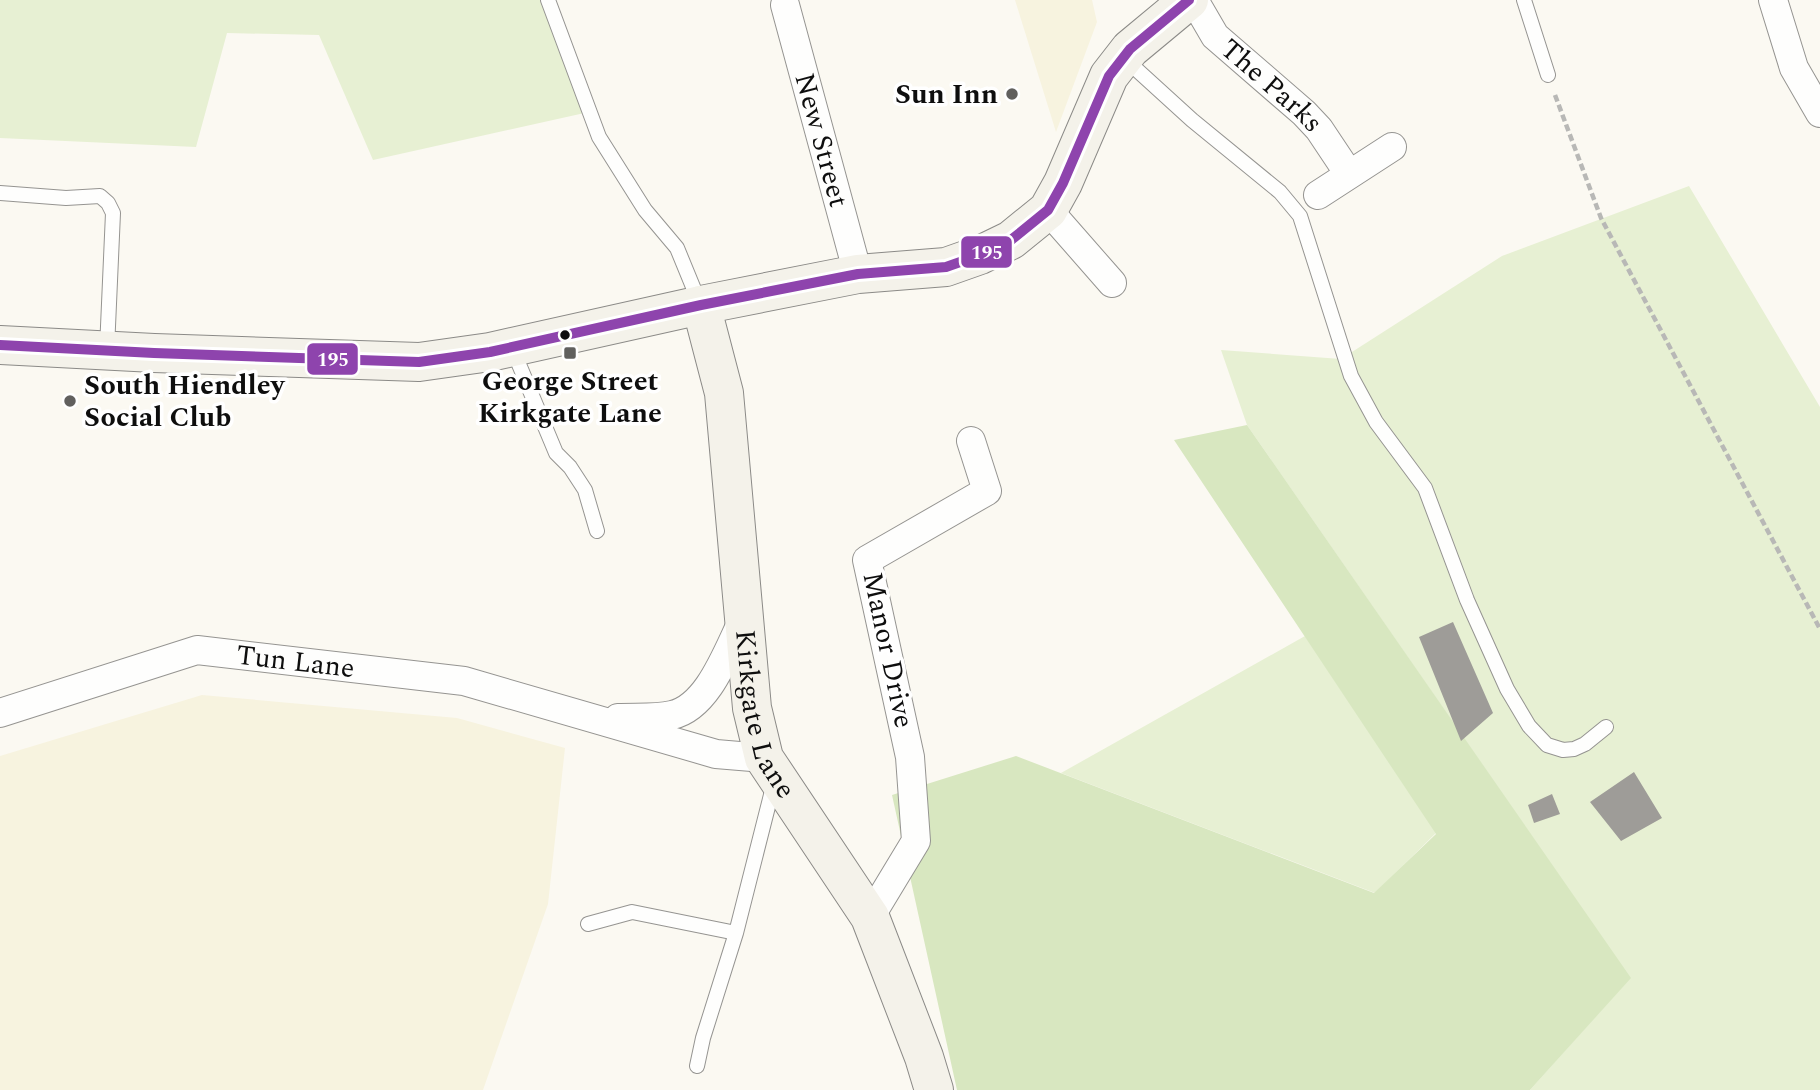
<svg xmlns="http://www.w3.org/2000/svg" width="1820" height="1090" viewBox="0 0 1820 1090" font-family="Spectral,serif">
<style>
.farmland{fill:#f7f3df}
.green{fill:#e7f0d3}
.forest{fill:#d8e7c0}
.building{fill:#9e9c98}
.lines{fill:none;stroke-linecap:round;stroke-linejoin:round}
.lane-casing{stroke:#959491;stroke-width:16}
.street-casing{stroke:#959491;stroke-width:30}
.secondary-casing{stroke:#8b8a87;stroke-width:40}
.path{stroke:#b8b8b6;stroke-width:4.5;stroke-dasharray:7 3.5;stroke-linecap:butt}
.lane{stroke:#fefefd;stroke-width:14}
.street{stroke:#fefefd;stroke-width:28}
.secondary{stroke:#f4f2ea;stroke-width:38}
.bus-1-casing{stroke:#fff;stroke-width:16}
.bus-1{stroke:#8e44ad;stroke-width:10}
.poi-dot{fill:#61605e;stroke:#fff;stroke-width:2.5}
.bus-dot{fill:#0e0e0e;stroke:#fff;stroke-width:2.5}
.labels{text-anchor:middle;dominant-baseline:central;stroke-width:7;stroke-linejoin:round;paint-order:stroke}
.street-label{font-size:28px;fill:#0e0e0e;stroke:#fff}
.poi-label{font-size:28px;font-weight:bold;fill:#0e0e0e;stroke:#fff;text-anchor:end}
.line-badge{stroke:#fff;stroke-width:2.5}
.badge-label{font-size:19px;text-anchor:middle;font-weight:bold;fill:#fff}
</style>
<rect width="100%" height="100%" fill="#fbf9f2"/>
<!-- farmland -->
<path class="farmland" d="M1015,0H1092L1097,22L1056,132Z
M202,695L457,718L565,748L548,904L483,1090H0V756Z"/>
<!-- green -->
<path class="green" d="M0,0H550L589,112L373,160L319,35L227,33L196,147L0,138Z
M1689,186L1820,407V1090H1530L1630,978L1247,425L1221,350L1341,359L1502,256Z
M1305,636L1436,833L1375,893L1061,773Z"/>
<!-- forest -->
<path class="forest" d="M1247,425L1631,978L1530,1090H957L892,795L1016,756L1374,893L1436,834L1174,440Z"/>
<!-- building -->
<path class="building" d="M1453,622L1493,713L1461,741L1419,637Z
M1634,772L1662,818L1621,841L1590,802Z
M1552,794L1560,814L1534,823L1528,805Z"/>
<g class="lines">
<defs>
<path id="lane" d="M548,0L599,137L645,210L677,248L700,304
M1524,0L1548,75
M1125,59L1192,120L1280,192L1300,216L1351,376L1376,422L1425,488L1467,600L1507,689L1529,726L1547,745L1563,750L1574,749L1585,744L1606,727
M0,193L66,198L100,196L108,203L113,213L107,349
M513,350L556,453L570,467L585,490L597,531
M588,924L632,912L736,933
M697,1066L703,1038L736,933L774,783"/>
<g id="street">
<path id="s1" d="M1194,0L1215,36L1304,113L1319,129L1349,174"/>
<path d="M1773,0L1794,68L1820,113"/>
<path id="s2" d="M785,5L858,274"/>
<path d="M1318,195L1392,147"/>
<path d="M1048,210L1112,283"/>
<path id="s3" d="M0,713L197,650L464,681L716,754L764,758"/>
<path d="M618,718C635,717 655,719 672,715C709,707 728,649 744,618"/>
<path d="M870,917L916,841L910,757L867,560L987,491L971,441"/>
</g>
<g id="secondary">
<path id="s4" d="M701,305L724,393L752,708L764,758L870,917L924,1057L934,1090"/>
<path d="M0,345L154,353L419,362L490,352L701,305L858,274L946,267L980,255L1011,240L1048,210L1063,183L1109,76L1130,49L1189,0"/>
</g>
</defs>
<!-- lane casing -->
<use href="#lane" class="lane-casing"/>
<!-- street casing -->
<use href="#street" class="street-casing"/>
<!-- secondary casing -->
<use href="#secondary" class="secondary-casing"/>
<!-- path -->
<path class="path" d="M1555,95L1601,218L1820,629"/>
<!-- lane -->
<use href="#lane" class="lane"/>
<!-- street -->
<use href="#street" class="street"/>
<!-- secondary -->
<use href="#secondary" class="secondary"/>
<defs>
<path id="bus-1" d="M0,345L154,353L419,362L490,352L701,305L858,274L946,267L980,255L1011,240L1048,210L1063,183L1109,76L1130,49L1189,0"/>
</defs>
<!-- bus-1 casing -->
<use href="#bus-1" class="bus-1-casing"/>
<!-- bus-1 -->
<use href="#bus-1" class="bus-1"/>
</g>
<!-- markers -->
<g class="poi-dot">
<circle cx="1012" cy="94" r="7"/>
<rect x="563" y="346" width="14" height="14" rx="3.5"/>
<circle cx="70" cy="401" r="7"/>
</g>
<circle class="bus-dot" cx="565" cy="335" r="6"/>
<g class="labels">
<!-- street labels -->
<g class="street-label">
<text stroke="none"><textPath href="#s1" startOffset="117">The Parks</textPath></text>
<text stroke="none"><textPath href="#s2" startOffset="140">New Street</textPath></text>
<text transform="translate(888 650) rotate(78)">Manor Drive</text>
<text stroke="none"><textPath href="#s3" startOffset="306">Tun Lane</textPath></text>
<text stroke="none"><textPath href="#s4" startOffset="416">Kirkgate Lane</textPath></text>
</g>
<!-- poi labels -->
<g class="poi-label">
<text x="998" y="94">Sun Inn</text>
<text x="570" y="381" text-anchor="middle">George Street<tspan x="570" dy="32">Kirkgate Lane</tspan></text>
<text x="84" y="385" text-anchor="start">South Hiendley<tspan x="84" dy="32">Social Club</tspan></text>
</g>
</g>
<g class="line-badge">
<rect x="960" y="235" width="53" height="34" rx="7" fill="#8e44ad"/>
<rect x="306" y="342" width="53" height="34" rx="7" fill="#8e44ad"/>
</g>
<g class="badge-label">
<text x="987" y="259">195</text>
<text x="333" y="366">195</text>
</g>
</svg>
